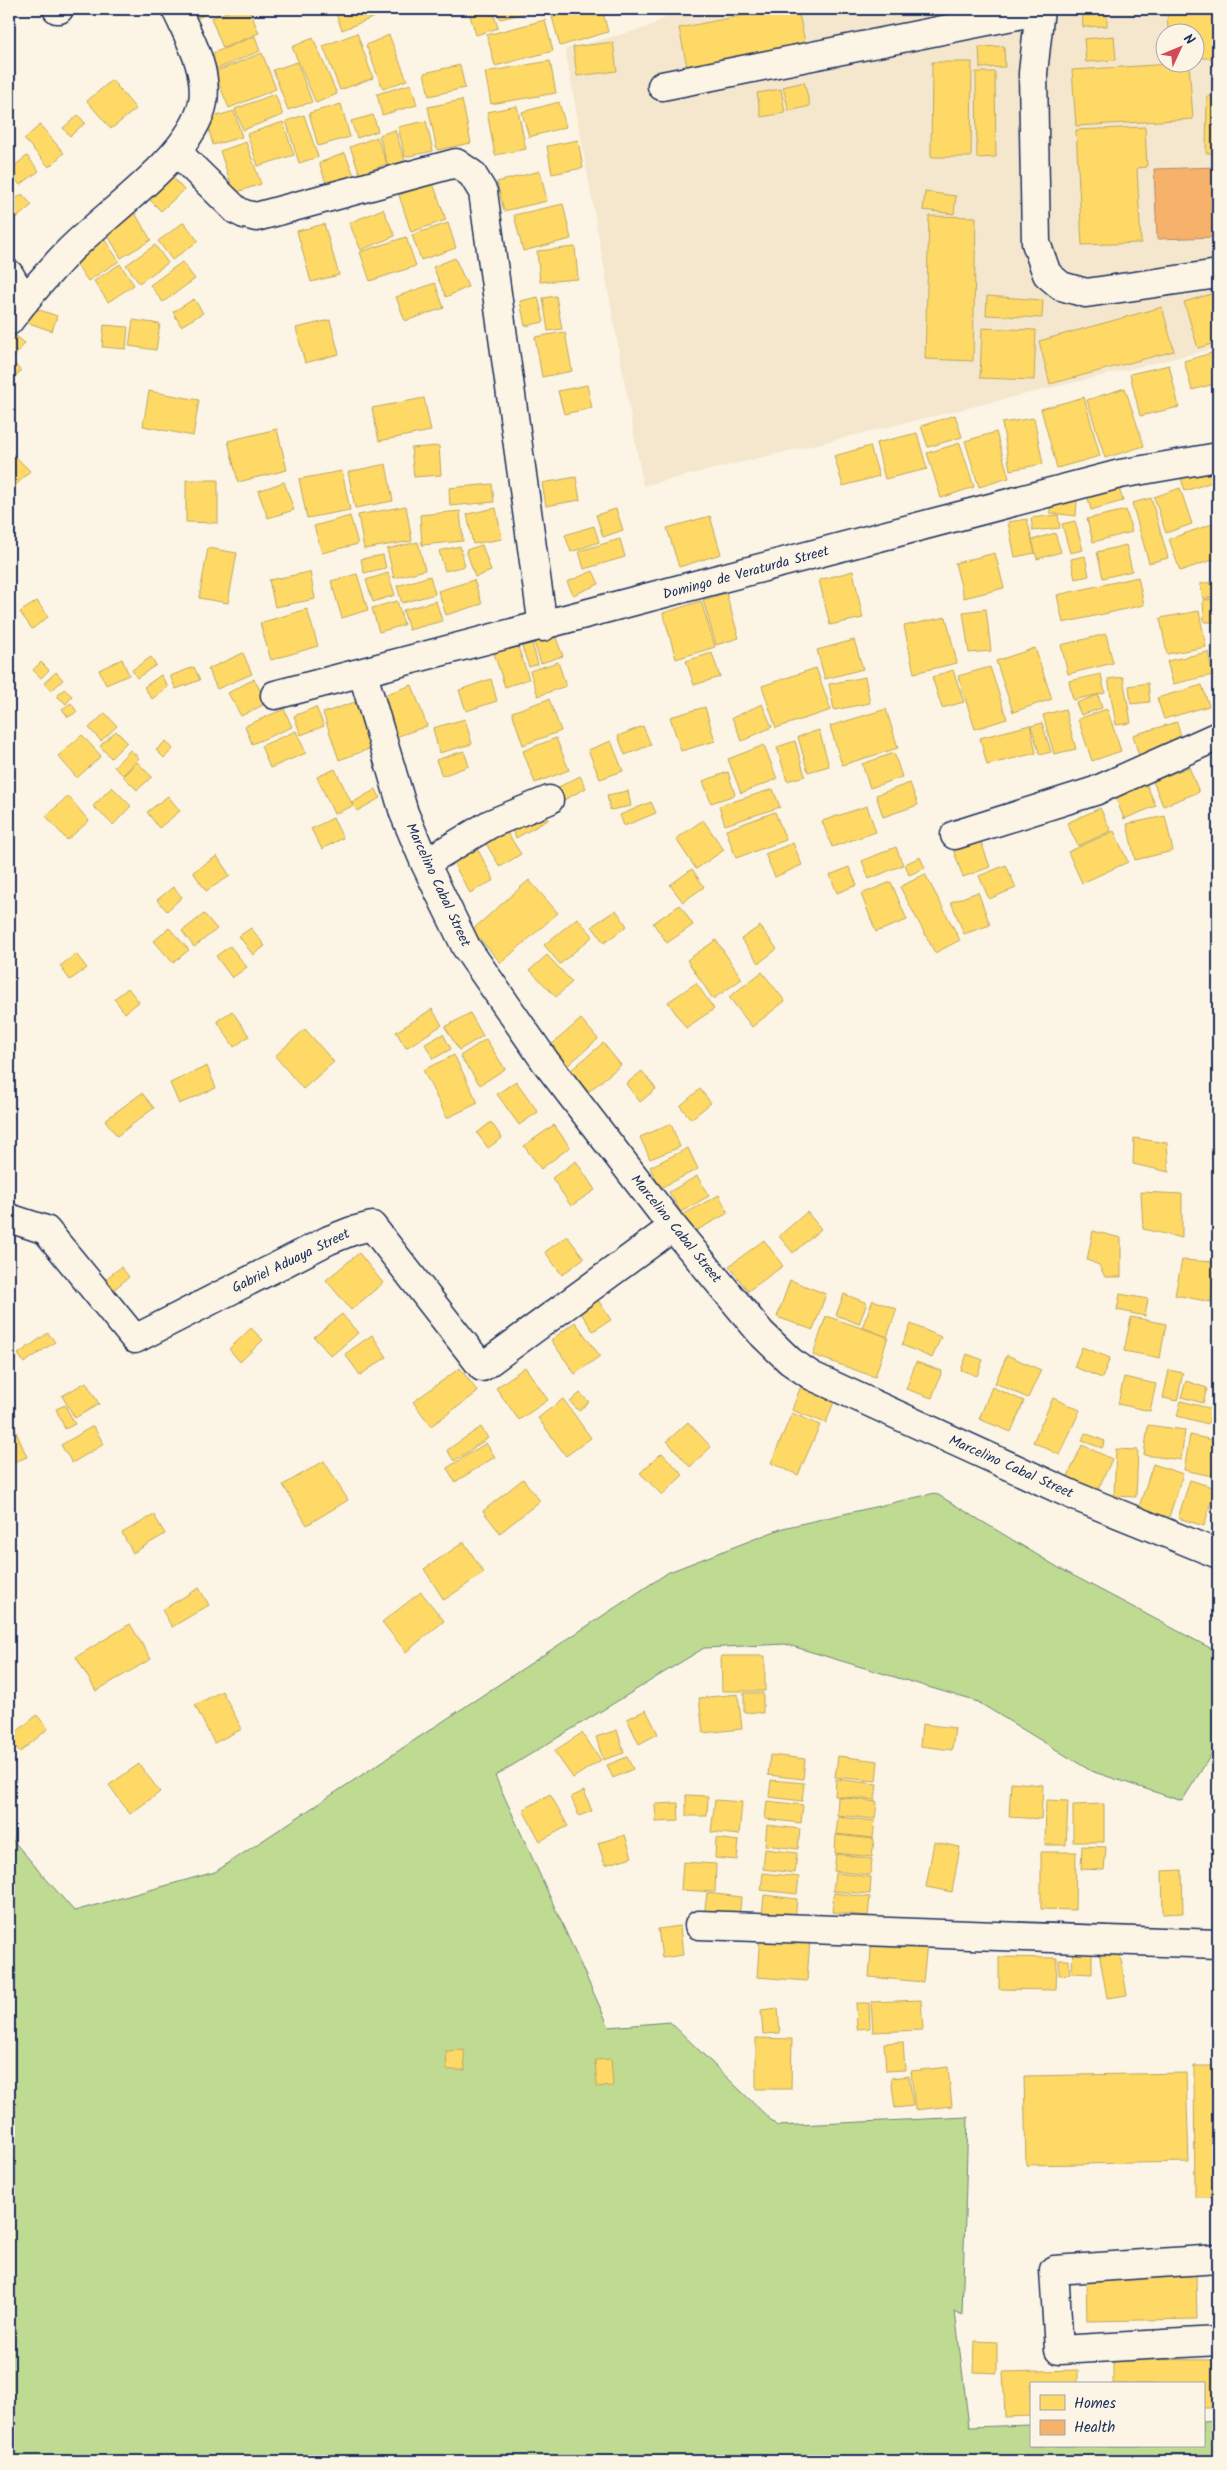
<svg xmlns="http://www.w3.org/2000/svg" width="1227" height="2470" viewBox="0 0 1227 2470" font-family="Kalam,sans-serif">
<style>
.built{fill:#f5e7ce;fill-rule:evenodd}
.green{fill:#bfdb92;stroke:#6d8578}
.homes{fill:#ffd966;stroke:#bba664}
.health{fill:#f6b26b;stroke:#b48b67}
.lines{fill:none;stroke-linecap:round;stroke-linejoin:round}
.minor-casing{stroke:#1b2f5e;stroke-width:31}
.minor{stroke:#fcf5e5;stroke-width:28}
.labels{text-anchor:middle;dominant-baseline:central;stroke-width:5;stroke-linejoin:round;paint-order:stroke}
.street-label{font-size:14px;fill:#1b2f5e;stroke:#fcf5e5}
</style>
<rect width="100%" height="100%" fill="#fcf5e5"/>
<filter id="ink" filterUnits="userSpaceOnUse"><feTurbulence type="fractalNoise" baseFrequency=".02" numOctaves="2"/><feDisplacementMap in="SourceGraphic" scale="10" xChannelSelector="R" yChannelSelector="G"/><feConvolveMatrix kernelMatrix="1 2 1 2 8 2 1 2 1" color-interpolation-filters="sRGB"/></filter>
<g filter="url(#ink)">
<!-- built -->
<path class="built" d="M683,9H1218V348L643,486L565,49L645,28ZM1164,32H1194V62H1164Z"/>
<!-- green -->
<path class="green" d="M935,1493L1059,1568L1212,1649L1218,1656V1744L1182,1801L1091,1771L978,1702L785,1644L704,1648L495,1776L609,2027L670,2022L777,2126L968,2117L962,2315L955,2311L969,2427L1031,2425V2446H1203V2421L1218,2420V2461H14L9,2459V1836L74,1911L215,1872L669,1572L783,1528Z"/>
<!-- homes -->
<path class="homes" d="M188,9H218L193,20Z
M234,9H249L259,33L223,48L211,18Z
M334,9H377L380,15L342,30Z
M468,9H492L498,28L476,35Z
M497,9H525L526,13L500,19Z
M581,9H602L608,32L560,46L552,17Z
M722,9H744V12L723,15Z
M775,9H798L806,47L688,71L679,28Z
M1082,9H1107V26L1083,27Z
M1167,9H1214L1215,58H1194V32H1168Z
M545,20L553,51L495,66L487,35Z
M357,33L373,78L340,90L323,46Z
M389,35L407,80L383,89L366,45Z
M255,36L260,51L217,69L211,54Z
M1114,36L1116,60L1086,62L1084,39Z
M313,38L337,94L316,103L292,47Z
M613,42L617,71L577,76L573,47Z
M1004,46L1005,67L980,68L979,47Z
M262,53L276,89L229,108L214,72Z
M550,61L556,93L491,104L485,72Z
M297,62L312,102L288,110L273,70Z
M932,62H972L971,157H931Z
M1189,63L1193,119L1076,126L1072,70Z
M1216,64H1218V91H1216Z
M460,65L465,88L429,96L424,73Z
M976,72H995L996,157L977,158Z
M112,80L136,109L111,129L87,101Z
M804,82L810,106L789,111L783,87Z
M411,84L417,105L382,115L377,94Z
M781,89L785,113L761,117L757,93Z
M275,94L283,115L243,130L235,109Z
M1207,96L1218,97V153H1206Z
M462,100L471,143L437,150L428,107Z
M559,102L566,127L529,137L522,112Z
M341,104L350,137L318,146L309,113Z
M517,106L526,149L495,155L487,112Z
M234,111L242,137L213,145L206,119Z
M78,115L85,123L70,136L63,128Z
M304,115L318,157L299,163L286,121Z
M373,115L378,131L357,138L351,121Z
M426,121L433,151L405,157L398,127Z
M283,122L294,155L258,166L247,134Z
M40,125L64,153L49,167L24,139Z
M1145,127L1147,167L1137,168L1141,243L1082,245L1076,130Z
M395,130L405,161L388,166L379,135Z
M377,137L387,164L360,174L350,147Z
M578,140L583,168L552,174L547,146Z
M246,142L261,184L234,193L220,151Z
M345,153L355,178L328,188L319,163Z
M27,156L39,171L20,185L9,170Z
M540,171L547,201L504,211L497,182Z
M169,173L184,190L161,211L145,195Z
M433,183L446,220L411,232L399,195Z
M925,192L956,196L954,214L923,210Z
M22,194L32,205L13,221L9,215V205Z
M563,204L571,239L523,251L514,215Z
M383,209L395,236L361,250L349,223Z
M133,210L151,240L121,258L103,227Z
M929,216L976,217L973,361L925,359Z
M184,222L198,241L172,260L158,241Z
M448,223L456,248L421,260L412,235Z
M324,224L339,275L311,282L297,231Z
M102,236L119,261L88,281L71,256Z
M406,237L416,266L370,281L360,252Z
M155,245L168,263L139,283L126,265Z
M575,247L578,279L540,282L537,251Z
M455,258L468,287L446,297L433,267Z
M182,262L195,279L163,302L150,285Z
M120,264L134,285L108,302L94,281Z
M435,283L444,308L405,321L396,297Z
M1218,292V342L1198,348L1184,302Z
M556,296L562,329L548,331L543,298Z
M987,296L1043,300L1042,318L986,315Z
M538,297L544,322L525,326L520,301Z
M194,299L203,313L181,326L173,312Z
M31,307L57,316L52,331L26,322Z
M1162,307L1174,351L1050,384L1039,341Z
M133,320L160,324L156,350L129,346Z
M330,320L339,354L305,363L296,328Z
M104,325L128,327L126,349L102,347Z
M982,328L1036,330L1034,380L980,378Z
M11,332L25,343L14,357L9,352Z
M565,332L572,371L542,377L535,337Z
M1218,351V383L1192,390L1184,361Z
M9,358L21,371L9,382Z
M1169,365L1179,407L1140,416L1130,374Z
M587,385L592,408L564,414L558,391Z
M1125,388L1144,446L1105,458L1087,400Z
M149,391L199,400L193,436L143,426Z
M1084,397L1100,456L1057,468L1041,409Z
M424,398L431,431L379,441L372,408Z
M955,415L962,437L928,447L921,426Z
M1034,418L1043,464L1010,470L1002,423Z
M277,429L287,470L238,482L228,441Z
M996,432L1009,478L979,487L965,441Z
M917,433L927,469L885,479L876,443Z
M960,443L974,487L941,498L927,453Z
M439,446L441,475L414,477L411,448Z
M870,446L879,476L843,486L834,456Z
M9,450L30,471L9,492Z
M1218,463V480L1185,491L1180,475Z
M386,464L393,501L355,508L348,472Z
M342,471L350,510L307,518L299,479Z
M576,477L580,500L546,506L542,483Z
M186,480H218V523L186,522Z
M284,482L294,510L268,518L258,491Z
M492,484L494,502L450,506L449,488Z
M1118,485L1123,501L1091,510L1087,494Z
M1180,488L1192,524L1166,533L1154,497Z
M1051,498L1077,500L1076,516L1050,513Z
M1151,498L1168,558L1149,563L1132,503Z
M406,506L412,541L364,549L358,515Z
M496,508L502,539L473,544L467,514Z
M616,509L623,530L603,537L596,515Z
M1126,510L1132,532L1093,542L1087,519Z
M460,511L463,541L422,545L420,515Z
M1058,515L1060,528L1033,531L1031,518Z
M350,516L358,544L322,553L314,526Z
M710,516L721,554L679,567L667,528Z
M1027,519L1035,553L1015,557L1008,522Z
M1075,521L1083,550L1070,553L1062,524Z
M1218,522V558L1180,571L1169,539Z
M594,526L599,542L571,552L565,535Z
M1055,533L1061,552L1037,559L1032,540Z
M620,539L625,557L584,569L579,551Z
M418,542L425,570L394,578L387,549Z
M482,545L491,571L475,577L466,550Z
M1126,545L1132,571L1103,578L1097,552Z
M460,546L465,566L445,571L439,551Z
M208,548L237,553L228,603L199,598Z
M995,553L1004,588L964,598L955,563Z
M383,555L386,568L364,573L361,559Z
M1085,556L1089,576L1075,579L1071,559Z
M593,571L599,584L573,595L567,582Z
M853,571L863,618L830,625L819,580Z
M310,572L315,599L275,607L269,580Z
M388,573L395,595L373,602L366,580Z
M357,574L368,610L342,618L331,581Z
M430,576L435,594L402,603L397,586Z
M1138,577L1144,605L1063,623L1057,595Z
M474,580L482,604L446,615L438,591Z
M1218,581V596L1203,599L1200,584Z
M726,593L739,638L716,645L703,600Z
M1218,599V622H1204L1203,600Z
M37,601L48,617L32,629L20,612Z
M397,601L404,625L379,632L372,608Z
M436,601L442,621L409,630L403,610Z
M701,601L715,647L676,659L663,613Z
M307,609L318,646L271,660L260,623Z
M986,609L991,651L969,653L963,612Z
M1199,611L1206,647L1167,654L1160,618Z
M946,617L957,663L914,673L904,626Z
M554,633L563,656L541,663L533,640Z
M1106,634L1113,663L1068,674L1061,645Z
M530,637L538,664L529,667L520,641Z
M515,638L529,679L505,687L492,647Z
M854,640L863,669L825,679L817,650Z
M1035,648L1052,699L1013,712L996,661Z
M1208,652L1213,675L1173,684L1167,661Z
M243,653L252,674L217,689L208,669Z
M712,653L720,677L694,685L686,661Z
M151,657L156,665L137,678L132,670Z
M122,659L129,675L106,685L99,670Z
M41,662L49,670L41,678L33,670Z
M558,662L566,686L538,696L530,671Z
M194,667L200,680L176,689L170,676Z
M990,667L1007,719L975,729L958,676Z
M816,668L831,710L776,728L762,686Z
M953,670L964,702L942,708L932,677Z
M56,672L63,680L51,691L44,683Z
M1101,674L1105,693L1073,700L1069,681Z
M161,675L168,687L152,699L144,687Z
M865,677L870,703L834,710L829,684Z
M1123,677L1131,723L1116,725L1108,679Z
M254,679L267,703L241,716L228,693Z
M491,679L497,701L466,711L459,690Z
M1148,683L1150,702L1131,704L1129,686Z
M412,685L427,726L390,739L375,698Z
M1202,685L1209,706L1164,719L1157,698Z
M64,689L72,696L66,704L57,696Z
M1098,695L1102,708L1081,715L1076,703Z
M549,699L561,731L523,745L512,712Z
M355,702L372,748L339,760L323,713Z
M71,703L77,712L68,717L62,709Z
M762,704L772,727L742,741L732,718Z
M316,707L324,726L301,735L294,716Z
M705,707L715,741L681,751L670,717Z
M284,709L292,727L252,744L245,726Z
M886,709L898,748L842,765L830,726Z
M1065,709L1076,749L1054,754L1043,715Z
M1107,709L1121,751L1092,761L1078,719Z
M105,713L117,726L101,741L89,728Z
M465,719L472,744L439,753L433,728Z
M1177,722L1183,743L1139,756L1133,735Z
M1042,723L1051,752L1040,755L1031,726Z
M1030,725L1036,753L987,765L980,738Z
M643,726L651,745L625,755L618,736Z
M819,730L829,766L808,772L798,737Z
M116,731L127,742L111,758L100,746Z
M296,731L306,753L270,768L261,746Z
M82,735L101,756L77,778L58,756Z
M556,738L569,770L535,783L523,751Z
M166,741L173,749L164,758L156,750Z
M611,741L623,771L600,779L588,750Z
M795,741L805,776L787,781L777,747Z
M764,745L777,779L741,793L728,759Z
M130,750L139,758L123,775L114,767Z
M464,751L469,766L442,776L436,760Z
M894,753L902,777L870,788L862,764Z
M137,762L152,777L137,790L123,776Z
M1189,767L1199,792L1163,806L1153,781Z
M335,769L353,806L334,814L317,777Z
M728,772L735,795L711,803L703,781Z
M580,776L586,788L562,801L555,789Z
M1144,779L1156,806L1124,819L1113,791Z
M910,783L918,805L883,817L876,795Z
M112,787L131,806L113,825L93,806Z
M376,789L380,798L357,811L352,803Z
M773,789L780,807L725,825L719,806Z
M628,791L631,806L610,810L607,795Z
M68,796L89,821L67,840L46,816Z
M168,796L180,811L159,828L147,812Z
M651,802L656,813L624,826L620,815Z
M540,804L548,820L516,838L507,821Z
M867,806L876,832L832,847L822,821Z
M1100,808L1111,831L1078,846L1067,823Z
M775,812L786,840L736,858L726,830Z
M1165,816L1173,851L1135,860L1127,824Z
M333,818L343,838L322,849L311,829Z
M499,820L521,854L500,867L479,832Z
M703,820L724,850L696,869L676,839Z
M1114,831L1128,862L1082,883L1068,852Z
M979,836L990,867L963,877L952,846Z
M472,839L494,880L470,893L447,852Z
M793,843L802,865L775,877L765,854Z
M896,847L903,865L869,879L862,861Z
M217,856L230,876L206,891L193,872Z
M920,857L925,868L909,875L905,864Z
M1006,865L1016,888L989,899L979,876Z
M849,867L857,885L837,893L830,875Z
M692,869L704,887L683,902L670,885Z
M925,874L960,940L935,953L900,887Z
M529,880L558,913L501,963L472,930Z
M891,882L907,920L876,932L861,894Z
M173,887L182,897L167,911L157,900Z
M978,892L990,925L964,934L951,902Z
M680,905L693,925L667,943L653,923Z
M616,910L627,926L604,943L592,926Z
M204,914L217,929L194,947L182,931Z
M577,918L593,936L560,964L544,945Z
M760,926L777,949L759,963L741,939Z
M169,928L189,950L173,963L154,941Z
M251,928L265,946L253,955L239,936Z
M716,940L742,979L713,999L687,960Z
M230,946L247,967L232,978L216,956Z
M76,954L87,968L70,980L60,966Z
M547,955L572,982L556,997L530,970Z
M762,972L785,1001L752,1027L729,997Z
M696,983L714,1009L686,1028L668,1002Z
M128,988L139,1002L125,1013L114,999Z
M432,1009L442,1025L406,1048L396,1032Z
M232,1011L249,1036L234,1047L217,1021Z
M470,1013L483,1036L459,1050L445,1027Z
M581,1019L598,1039L567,1066L550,1046Z
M305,1029L334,1062L303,1089L275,1056Z
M443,1034L451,1049L433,1059L425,1044Z
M486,1039L505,1069L480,1085L460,1056Z
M603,1043L621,1065L588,1092L570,1071Z
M454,1055L478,1103L447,1118L423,1070Z
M207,1066L216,1088L179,1104L170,1083Z
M642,1071L656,1089L640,1102L626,1084Z
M516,1081L538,1112L519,1125L497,1094Z
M700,1089L711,1103L691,1119L680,1106Z
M142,1093L154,1108L117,1136L105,1120Z
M491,1122L502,1138L488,1148L477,1133Z
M671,1124L680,1147L650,1159L640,1137Z
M554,1125L570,1147L541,1169L524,1146Z
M1134,1138L1167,1143L1169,1172L1133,1164Z
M688,1148L698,1169L660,1188L650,1167Z
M576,1161L595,1190L571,1206L552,1178Z
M697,1176L709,1196L681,1212L669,1192Z
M1141,1192L1182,1194V1238L1143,1229Z
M719,1195L728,1213L692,1233L682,1215Z
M807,1212L821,1229L793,1253L779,1236Z
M1093,1231L1121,1238V1277H1105L1099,1265L1087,1260Z
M567,1236L584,1258L562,1275L545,1252Z
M764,1240L783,1266L748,1291L729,1266Z
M359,1253L383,1283L351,1310L326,1280Z
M1182,1260L1215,1262L1211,1302L1175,1295Z
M121,1267L129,1277L112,1291L103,1281Z
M790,1280L826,1294L813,1330L777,1317Z
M591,1289L611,1320L593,1331L573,1301Z
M844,1294L867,1303L859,1324L836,1315Z
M1120,1294L1148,1299L1145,1316L1117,1310Z
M873,1300L897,1309L887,1337L862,1327Z
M342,1314L358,1333L331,1356L314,1337Z
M826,1316L888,1337L875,1377L813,1355Z
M1131,1317L1166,1324L1160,1358L1124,1351Z
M575,1322L600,1356L575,1374L551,1340Z
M911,1324L941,1337L932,1358L902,1345Z
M251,1328L263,1340L240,1362L229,1349Z
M48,1333L55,1342L24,1363L18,1354Z
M372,1335L387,1357L360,1375L345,1354Z
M1082,1347L1110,1358L1102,1378L1074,1367Z
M967,1354L983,1360L977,1376L961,1370Z
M1007,1355L1041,1370L1028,1398L995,1383Z
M916,1362L942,1371L932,1398L906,1389Z
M525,1367L548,1400L519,1420L496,1388Z
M460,1368L478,1392L431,1426L413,1402Z
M1169,1370L1183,1373L1177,1401L1163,1398Z
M1124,1377L1156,1384L1150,1411L1118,1404Z
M1186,1381L1207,1388L1203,1403L1181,1397Z
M86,1382L99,1404L75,1418L62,1396Z
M802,1383L836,1396L826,1423L792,1410Z
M992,1387L1024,1401L1011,1432L979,1419Z
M580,1393L589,1402L579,1411L570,1402Z
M1053,1398L1080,1410L1060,1455L1033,1442Z
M563,1399L591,1438L566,1456L538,1418Z
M1181,1401L1212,1409L1208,1424L1177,1416Z
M65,1405L75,1424L65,1429L56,1409Z
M792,1413L820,1425L798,1475L771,1463Z
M688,1422L711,1447L690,1467L667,1441Z
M13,1425L27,1457L9,1464V1427Z
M1148,1425L1185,1430L1181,1460L1144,1455Z
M93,1426L104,1444L72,1463L61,1445Z
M481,1427L488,1438L454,1461L447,1450Z
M1085,1433L1105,1441L1102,1448L1082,1441Z
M1190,1435L1218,1441L1212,1476L1184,1470Z
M486,1443L495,1457L455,1482L447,1468Z
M1082,1445L1112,1459L1097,1492L1067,1478Z
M1116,1449L1138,1450L1136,1497L1114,1496Z
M662,1453L683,1475L662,1495L640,1473Z
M324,1461L348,1500L307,1525L283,1485Z
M1153,1464L1183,1474L1167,1523L1137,1513Z
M523,1479L540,1501L500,1533L483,1511Z
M1190,1480L1215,1488L1204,1526L1178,1518Z
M1218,1508V1546L1209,1543Z
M154,1515L165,1534L133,1553L122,1533Z
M464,1542L484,1573L444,1600L424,1569Z
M199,1588L209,1605L172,1627L162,1610Z
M421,1592L444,1621L406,1652L382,1622Z
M130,1624L151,1659L96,1691L76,1657Z
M721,1656H765V1691H722Z
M222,1691L242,1729L214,1743L195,1705Z
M744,1693H763V1713L744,1712Z
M738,1694L742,1729L703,1733L699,1698Z
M646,1710L658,1734L639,1744L627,1719Z
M37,1715L48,1729L20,1752L9,1738Z
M922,1724L955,1728L952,1750L920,1746Z
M617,1730L624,1753L603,1760L596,1737Z
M582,1733L601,1760L573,1778L554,1751Z
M770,1755L805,1759L803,1779L768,1775Z
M838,1756L878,1761L876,1781L835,1777Z
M627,1757L633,1769L613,1778L607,1765Z
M139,1764L160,1792L130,1814L109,1785Z
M836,1779L877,1784L875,1800L835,1796Z
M771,1780L804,1783L802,1801L769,1797Z
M1011,1782L1043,1785L1041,1819L1009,1817Z
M584,1791L592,1811L579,1816L571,1797Z
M550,1794L568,1826L540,1841L523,1810Z
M686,1795L708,1796L707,1816H686Z
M838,1797L877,1802L875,1819L837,1815Z
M715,1800L742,1802L739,1835L711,1832Z
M1046,1800L1068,1801L1066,1845H1045Z
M767,1801L803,1805L801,1823L765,1819Z
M678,1803L679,1821L656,1822L655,1804Z
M1104,1804V1842H1073V1805Z
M838,1817L875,1821L873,1838L836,1834Z
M767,1825L800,1829L798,1849L765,1845Z
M625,1835L632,1857L605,1865L598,1843Z
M836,1835L874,1839L872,1857L835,1853Z
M716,1838L739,1841L737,1860L715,1858Z
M934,1842L960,1847L952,1892L926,1887Z
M1082,1846L1106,1847L1104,1870L1081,1869Z
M765,1849L797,1853L795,1873L763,1869Z
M1041,1852H1076L1075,1910L1041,1909Z
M836,1854L872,1859L870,1875L834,1871Z
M683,1862L716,1864L715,1892L681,1890Z
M1182,1870L1183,1913L1163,1914L1162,1871Z
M763,1873L799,1877L797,1894L761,1890Z
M835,1873L871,1877L870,1894L833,1891Z
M707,1893L741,1897L739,1920L704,1916Z
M834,1893L870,1897L868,1916L832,1912Z
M764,1895L797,1899L795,1920L762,1917Z
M680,1926L683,1955L662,1958L658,1929Z
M760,1934L810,1937L807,1981L757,1977Z
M872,1937L927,1943L923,1982L869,1977Z
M1073,1942L1092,1943V1974L1072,1973Z
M1118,1942L1127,1995L1107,1998L1098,1946Z
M999,1957L1057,1958L1056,1990L999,1989Z
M1059,1960H1069L1070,1974L1059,1975Z
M921,2000L923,2030L873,2032L871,2002Z
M856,2003H869L870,2028L857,2029Z
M778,2008L780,2033L763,2034L761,2010Z
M756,2038L792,2039L791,2089H756Z
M903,2042L905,2070L886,2071L884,2043Z
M464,2050L465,2070H447L446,2051Z
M611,2059L613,2086L597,2087L595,2060Z
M1194,2066H1218V2197H1195Z
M948,2067L952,2106L915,2110L911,2071Z
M1186,2073L1189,2162L1026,2165L1024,2076Z
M909,2076L913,2106L895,2108L891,2078Z
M1196,2275L1197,2319L1087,2321L1086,2277Z
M975,2341L997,2342V2373L974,2372Z
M1113,2359L1218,2360V2408H1203V2384H1113Z
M1078,2370V2384H1031V2416L1005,2417L1003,2372Z"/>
<!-- health -->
<path class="health" d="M1218,167V237L1157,239L1154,169Z"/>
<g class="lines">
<defs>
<path id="minor" d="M57,9H59
M1040,9L1033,73L1036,243L1047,274L1061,286L1086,293L1218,274
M662,86L1038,11
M177,152L236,210L244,214L256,217L456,163L472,174L483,192L543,627
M9,274L25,301
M9,321C27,297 47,274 68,252C106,213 194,155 203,102C208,69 189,38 176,9
M363,674L404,813L425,863L466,947L545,1061L673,1227L761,1333L790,1361L812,1376L1077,1497L1218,1554
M275,695L1120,474L1218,457
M955,835L1095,791L1218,736
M425,863L490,824L549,800
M9,1218L46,1230L135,1339L329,1240L352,1231L372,1226L482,1367L673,1227
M699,1925L1218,1944
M1218,2259L1054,2270L1059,2350L1218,2341"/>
</defs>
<!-- minor casing -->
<use href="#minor" class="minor-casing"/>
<!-- minor -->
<use href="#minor" class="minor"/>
</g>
</g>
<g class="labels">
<!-- street labels -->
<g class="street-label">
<text transform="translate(746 573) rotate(-15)">Domingo de Veraturda Street</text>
<text transform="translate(438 885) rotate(65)">Marcelino Cabal Street</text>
<text transform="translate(676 1229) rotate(51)">Marcelino Cabal Street</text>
<text transform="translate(291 1261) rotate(-26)">Gabriel Aduaya Street</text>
<text transform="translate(1011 1467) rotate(24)">Marcelino Cabal Street</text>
</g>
</g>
<!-- margin -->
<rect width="1227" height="2470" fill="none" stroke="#fcf5e5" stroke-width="30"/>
<rect x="15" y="15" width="1197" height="2440" fill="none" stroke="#1b2f5e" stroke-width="2" filter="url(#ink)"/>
<!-- legend -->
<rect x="1030" y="2382" width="175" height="65" fill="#fcf5e5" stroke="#a2a6af"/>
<rect x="1040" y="2395" width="25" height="15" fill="#ffd966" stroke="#a2a6af"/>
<text x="1074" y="2408" font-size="15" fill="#1b2f5e">Homes</text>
<rect x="1040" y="2420" width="25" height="15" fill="#f6b26b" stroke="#a2a6af"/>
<text x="1074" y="2432" font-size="15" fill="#1b2f5e">Health</text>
<!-- north arrow -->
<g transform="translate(1180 48) rotate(46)"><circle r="24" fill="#fcf5e5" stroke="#a2a6af"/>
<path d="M0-4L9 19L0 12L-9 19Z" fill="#d1495b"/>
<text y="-8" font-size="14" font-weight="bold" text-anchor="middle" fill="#1b2f5e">N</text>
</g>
</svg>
